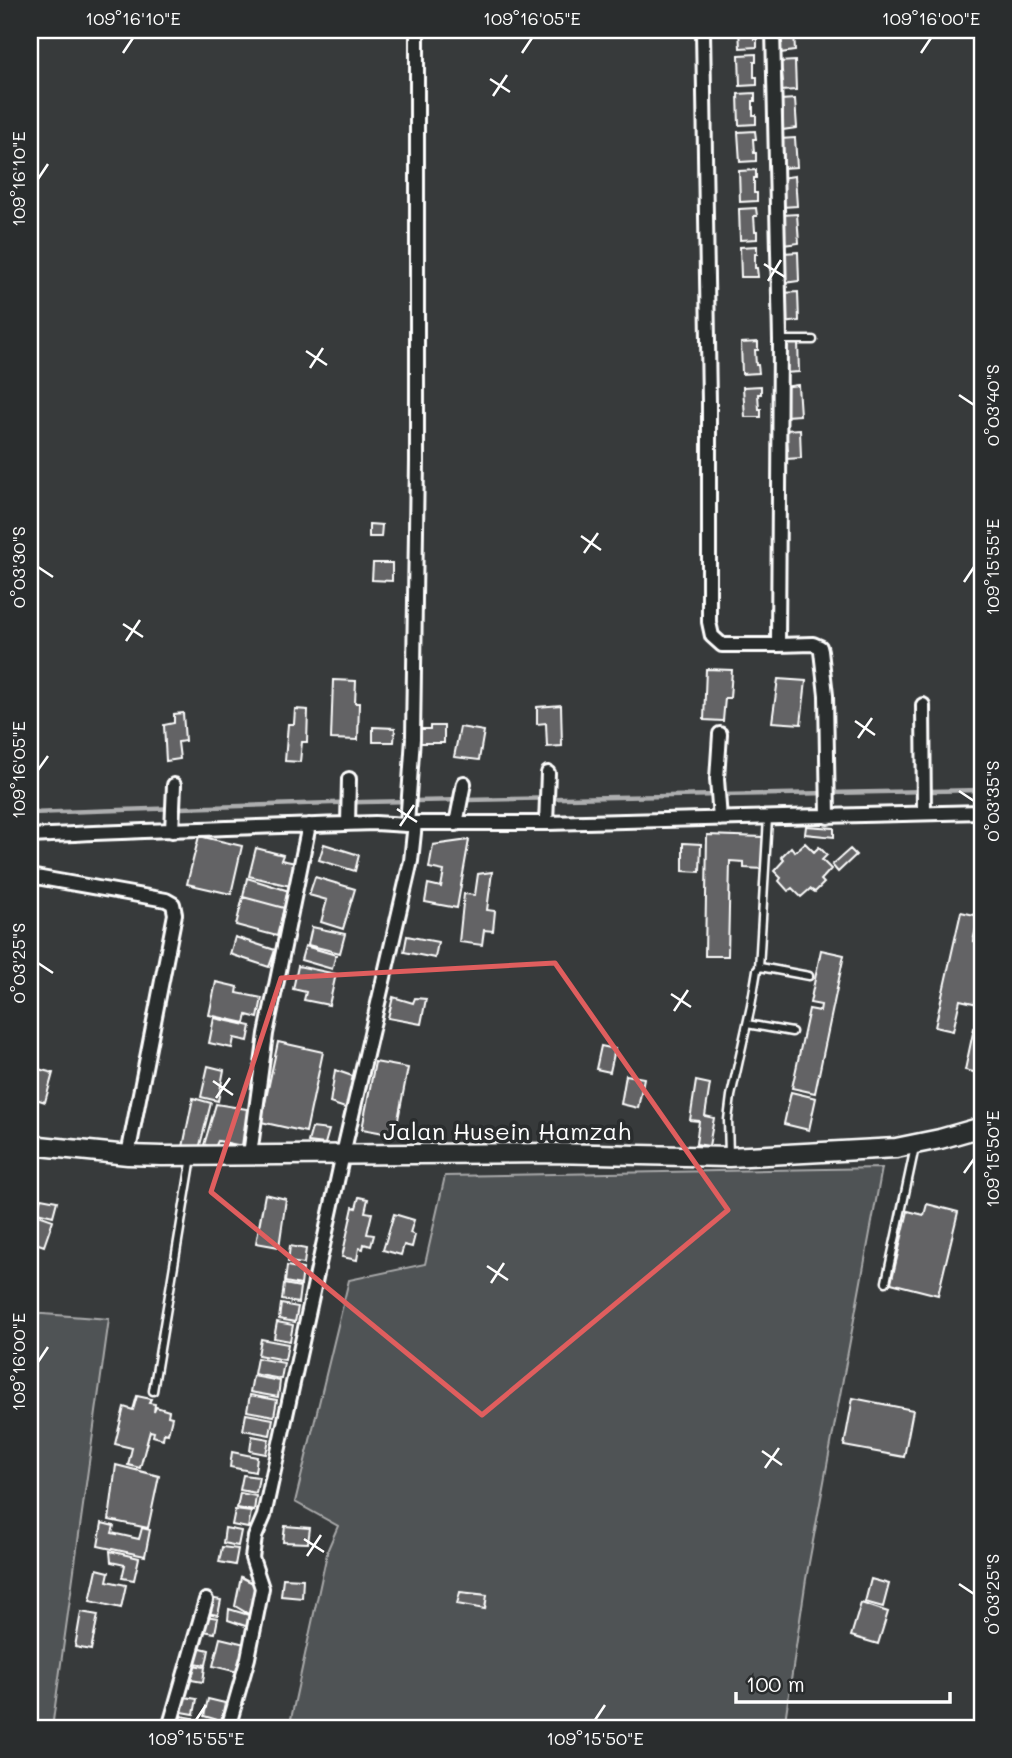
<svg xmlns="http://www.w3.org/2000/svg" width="1012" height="1758" viewBox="0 0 1012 1758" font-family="Mali,sans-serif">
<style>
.green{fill:#505354;stroke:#a8a9aa;stroke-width:2}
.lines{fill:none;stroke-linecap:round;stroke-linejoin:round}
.stream{stroke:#adaeaf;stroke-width:4.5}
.building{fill:#636465;stroke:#fff;stroke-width:2}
.lane-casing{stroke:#fff;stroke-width:11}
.street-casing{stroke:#fff;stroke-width:18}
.secondary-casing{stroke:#fff;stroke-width:23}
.lane{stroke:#2a2d2e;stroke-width:6}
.street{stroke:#2a2d2e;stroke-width:12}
.secondary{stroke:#2a2d2e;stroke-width:18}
.marked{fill:none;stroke:#e05e5e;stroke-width:5;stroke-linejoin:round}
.ticks{fill:none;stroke:#fff;stroke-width:2.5}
.labels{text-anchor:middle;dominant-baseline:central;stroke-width:7;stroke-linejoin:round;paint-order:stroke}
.street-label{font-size:24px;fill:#fff;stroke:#2a2d2e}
.neatline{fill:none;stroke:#fff;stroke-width:2.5}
.ticks-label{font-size:18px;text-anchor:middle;fill:#fff}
</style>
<rect width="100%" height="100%" fill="#373a3b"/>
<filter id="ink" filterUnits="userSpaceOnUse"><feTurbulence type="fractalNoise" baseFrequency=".0143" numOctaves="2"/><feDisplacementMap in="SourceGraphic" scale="14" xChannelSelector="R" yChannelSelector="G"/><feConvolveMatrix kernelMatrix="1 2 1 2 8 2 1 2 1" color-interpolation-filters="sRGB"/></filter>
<g filter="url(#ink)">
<!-- green -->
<path class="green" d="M882,1168L806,1579L784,1728H289L328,1549L338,1526L295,1502L349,1280L425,1264L445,1176Z
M30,1313L109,1319L52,1728H30Z"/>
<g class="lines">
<!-- stream -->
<path class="stream" d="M30,813L363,802L982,790"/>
</g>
<!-- building -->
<path class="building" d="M739,30H754V39H757V47L740,48Z
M779,30H794L795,51L780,53L779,44L782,43L781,32H779Z
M756,54V62H754V77H757V85L740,86L739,55Z
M795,61L796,90L781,91L780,82H783L782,71H780L779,62Z
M755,93V101H753V115H756V124L739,125L738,94Z
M795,99L797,128L782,130L781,120H783V109H781L780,100Z
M755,131L756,139H753L754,153H756V161L740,162L738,132Z
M795,138L797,167L782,168L781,159H784L783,148H781L780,139Z
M756,170V178H754V193H757V201L740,202L739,171Z
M795,176L797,206L782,207L781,198H784L783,187L781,186L780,178Z
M756,208L757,216H754L755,231H757V239L740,240L739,209Z
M797,214L799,243L783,245V236H785V224H782V215Z
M757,246V254H755V268H757L758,277H741L740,247Z
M798,252L799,281L784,283L783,274L786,273L783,253Z
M798,292L799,321L784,323V314L786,313L785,302H783V293Z
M758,342V350H755L756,365H758L759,373L742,374L741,343Z
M798,342L799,372L784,373V364H786V352L783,343Z
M798,385L800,415L785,416L784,407H787L786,395H784L783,387Z
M761,386V394H758L759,409H761V417H745L743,387Z
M800,429L801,458L786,459L785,450H788L787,438L785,439V430Z
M369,524L382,525L381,537H369Z
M373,563H392V581L372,580Z
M706,669L732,670L730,698H725L723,721L704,720Z
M778,679L806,681L801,724L772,722Z
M333,680L356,681L355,703H359L358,740L331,739Z
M561,705L562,746L547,747L546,723L537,724V707Z
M295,709L308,710L307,742H302L300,762L285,761L288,724H294Z
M183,713L185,741L178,742L180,759L166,761L164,725L174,723V714Z
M430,726H444V743H416L417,729H430Z
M373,727L395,728L394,742H373Z
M460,727L484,731L479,760L454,757Z
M806,826L834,828V837L805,834Z
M707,835L764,837V869L744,868V862L730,861L728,956H705Z
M199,836L242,846L231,894L187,884Z
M469,840L457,908L425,902L428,884L441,887L444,871L429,868L433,845Z
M683,843L701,844L700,872L683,871Z
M805,843L814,852L819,847L827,855L822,860L831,869L821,880L824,883L815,892L810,889L801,897L792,888L788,891L779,881L781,878L774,871L784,860L781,857L791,847L795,852Z
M324,844L359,855L355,871L319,860Z
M256,848L283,855L281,860L296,863L290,886L249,876Z
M850,849L856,855L838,872L832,865Z
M492,872L487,910L495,911L493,931L484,930L482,945L459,942L464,894L475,895L478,874Z
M315,877L355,889L343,929L321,922L327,900L309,895Z
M247,878L289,891L284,908L243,897Z
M243,897L284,908L277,936L236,925Z
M961,912L979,916L973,941L982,943V1005L960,1000L953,1031L935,1027Z
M312,927L345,934L340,953L308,945Z
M407,936L438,942L435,958L404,952Z
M235,937L275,950L269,967L230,954Z
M305,946L336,955L332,969L301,960Z
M821,950L844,955L815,1093L792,1088L809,1009L820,1011L821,1005L810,1003Z
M298,966L336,974L329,1005L304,1000L306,992L293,989Z
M216,982L238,987L237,993L262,998L258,1018L247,1015L245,1023L209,1015Z
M393,997L413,1003L415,998L426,999L421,1024L388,1018Z
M214,1018L251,1026L248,1041L234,1038L232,1048L209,1043Z
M974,1028L982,1030V1074L965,1070Z
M278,1042L323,1052L306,1132L261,1122Z
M601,1046L615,1049L610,1072L596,1069Z
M375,1062L408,1068L395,1135L362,1129Z
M208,1066L224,1070L218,1101L201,1097Z
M31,1067L53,1073L45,1102L30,1097Z
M335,1070L355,1077L348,1109L330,1103Z
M626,1075L644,1078L638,1108L621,1104Z
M696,1081L710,1084L705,1116L714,1118L709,1146L696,1144L699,1121L690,1120Z
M791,1092L816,1098L809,1130L784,1124Z
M193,1098L211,1103L199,1149L183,1147Z
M216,1104L247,1109L242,1146L218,1141L215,1147L204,1145Z
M312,1128L329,1130L325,1144L308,1142Z
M265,1194L286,1199L279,1247L256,1243Z
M359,1197L368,1199L365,1212L372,1213L367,1234L374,1235L371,1246L364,1244L363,1249L359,1248L357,1260L342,1257L353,1207L356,1208Z
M41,1198L57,1201L53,1216L37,1212Z
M927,1204L958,1212L938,1295L891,1283L908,1211L924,1215Z
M33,1213L53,1220L44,1246L30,1241V1225Z
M394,1214L414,1220L410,1233L415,1235L412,1247L404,1245L401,1255L383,1250Z
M290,1246L306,1249L304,1264L288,1262Z
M287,1266L303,1269L301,1285L285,1282Z
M284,1284L300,1287L298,1303L282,1300Z
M281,1304L298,1307L295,1322L279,1319Z
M277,1322L293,1325L290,1341L274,1338Z
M261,1339L288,1344L285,1360L258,1355Z
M257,1358L284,1363L281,1379L254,1374Z
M253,1376L280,1381L278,1397L250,1392Z
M250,1395L277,1400L274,1416L247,1411Z
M137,1396L151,1399L149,1403L155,1404L154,1412L156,1407L169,1411L168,1416L172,1417L168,1434L164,1433L163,1439L153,1436L154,1432L150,1431L140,1468L128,1465L132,1448L115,1444L124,1407L133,1410Z
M853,1398L913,1410L904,1457L844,1446Z
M246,1414L273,1419L270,1435L243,1430Z
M252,1436L269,1439L266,1454L250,1451Z
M232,1452L257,1457L255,1472L230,1467Z
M116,1465L159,1476L148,1528L109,1520Z
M243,1475L259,1477L256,1493L240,1490Z
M240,1493L256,1496L254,1511L237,1508Z
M235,1510L251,1512L248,1528L232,1525Z
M102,1523L114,1526L112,1533L139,1539L142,1528L150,1530L145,1556L98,1546Z
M285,1526L310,1528L308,1543L283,1542Z
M225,1528L241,1531L238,1546L223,1543Z
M222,1547L238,1549L235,1565L219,1562Z
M110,1551L139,1558L134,1580L122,1578L125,1565L111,1562Z
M97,1569L109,1572L107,1581L126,1585L121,1608L90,1601Z
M241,1577L257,1585L252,1616L235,1606Z
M283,1578L303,1579L302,1598L281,1596Z
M871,1579L889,1584L883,1607L865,1602Z
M460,1592L487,1595L485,1609L457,1604Z
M209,1598L221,1600L218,1615L206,1613Z
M861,1603L888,1612L878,1644L851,1636Z
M229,1609L252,1616L254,1629L228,1620Z
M81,1612L98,1615L91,1650L75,1647Z
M206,1616L218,1618L215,1633L203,1631Z
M220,1638L245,1644L238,1672L213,1666Z
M197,1647L209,1650L206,1665L195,1663Z
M193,1665L205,1667L203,1682L191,1680Z
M185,1697L197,1699L194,1714L182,1712Z
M208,1699L225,1703L221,1721L204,1716Z
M181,1716L193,1718L191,1728H179Z"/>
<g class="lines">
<defs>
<path id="lane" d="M780,340H813
M759,968L768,818
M747,1024L792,1032
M729,1155L728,1120L731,1096L751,1006L757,970L760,967L809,976
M886,1282L915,1147
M153,1391L192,1157"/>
<path id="street" d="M703,30L709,402V622L712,636L722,645H778
M773,30L780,340L778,645L813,644L820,647L821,651L826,695L828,817
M923,705L924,813
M720,734L717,779L720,819
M546,823L548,773
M348,824L349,779
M456,824L464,783
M407,825L413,738L417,461V30
M172,831L174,785
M30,836C145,830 260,827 375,823L407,825L415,823H546L982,812
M30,876L166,900L173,904L175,914L128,1155
M250,1155L266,1034L309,825
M169,1728L206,1600
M228,1728L248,1658L262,1588L252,1558L255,1537L264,1516L343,1154L411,861L415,823"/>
<path id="secondary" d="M30,1145L128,1155L162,1156L551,1153L729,1157L896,1148L940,1139L982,1127"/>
</defs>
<!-- lane casing -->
<use href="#lane" class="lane-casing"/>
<!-- street casing -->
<use href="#street" class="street-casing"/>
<!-- secondary casing -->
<use href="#secondary" class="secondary-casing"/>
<!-- lane -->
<use href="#lane" class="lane"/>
<!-- street -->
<use href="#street" class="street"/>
<!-- secondary -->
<use href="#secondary" class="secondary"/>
</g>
</g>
<!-- marked area -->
<path class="marked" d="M555,963L728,1210L482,1415L211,1192L281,978Z"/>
<!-- ticks -->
<path class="ticks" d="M123,53L133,38M522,53L532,38M921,53L931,38M490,79L510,92M493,96L507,75M38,179L48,164M764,264L785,277M768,281L781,260M306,351L327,365M310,368L323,348M959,395L974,405M581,536L601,550M584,553L598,533M38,567L53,577M964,582L974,567M123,624L143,637M126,641L140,620M855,721L875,735M858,738L872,718M38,770L48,756M959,791L974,801M397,809L417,822M400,826L414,805M38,963L53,973M671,994L691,1007M674,1011L688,990M213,1081L233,1095M216,1098L230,1078M964,1173L974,1159M487,1266L508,1280M491,1283L504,1263M38,1362L48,1347M762,1451L782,1465M765,1468L779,1448M304,1539L324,1552M307,1556L321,1535M959,1584L974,1594M196,1720L206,1705M595,1720L605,1705"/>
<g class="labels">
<!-- street labels -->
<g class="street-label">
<text x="507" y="1130">Jalan Husein Hamzah</text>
</g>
</g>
<!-- margin -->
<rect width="1012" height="1758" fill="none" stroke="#2a2d2e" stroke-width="77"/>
<!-- scale -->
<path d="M736 1692v10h214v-10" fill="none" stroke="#ffffff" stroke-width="3.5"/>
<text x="746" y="1692" font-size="21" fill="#ffffff" stroke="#2a2d2e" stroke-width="5" paint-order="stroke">100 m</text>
<rect x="38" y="38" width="936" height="1682" class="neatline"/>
<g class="ticks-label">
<text x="133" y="25">109°16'10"E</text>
<text x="532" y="25">109°16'05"E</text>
<text x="931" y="25">109°16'00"E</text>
<text transform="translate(19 179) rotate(-90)" y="6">109°16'10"E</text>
<text transform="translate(993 405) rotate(-90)" y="6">0°03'40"S</text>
<text transform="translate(19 567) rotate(-90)" y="6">0°03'30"S</text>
<text transform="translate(993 567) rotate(-90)" y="6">109°15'55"E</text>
<text transform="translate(19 770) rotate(-90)" y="6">109°16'05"E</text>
<text transform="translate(993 801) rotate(-90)" y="6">0°03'35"S</text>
<text transform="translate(19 963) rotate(-90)" y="6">0°03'25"S</text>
<text transform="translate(993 1159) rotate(-90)" y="6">109°15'50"E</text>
<text transform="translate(19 1362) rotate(-90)" y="6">109°16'00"E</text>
<text transform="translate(993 1594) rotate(-90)" y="6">0°03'25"S</text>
<text x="196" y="1745">109°15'55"E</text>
<text x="595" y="1745">109°15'50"E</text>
</g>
</svg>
